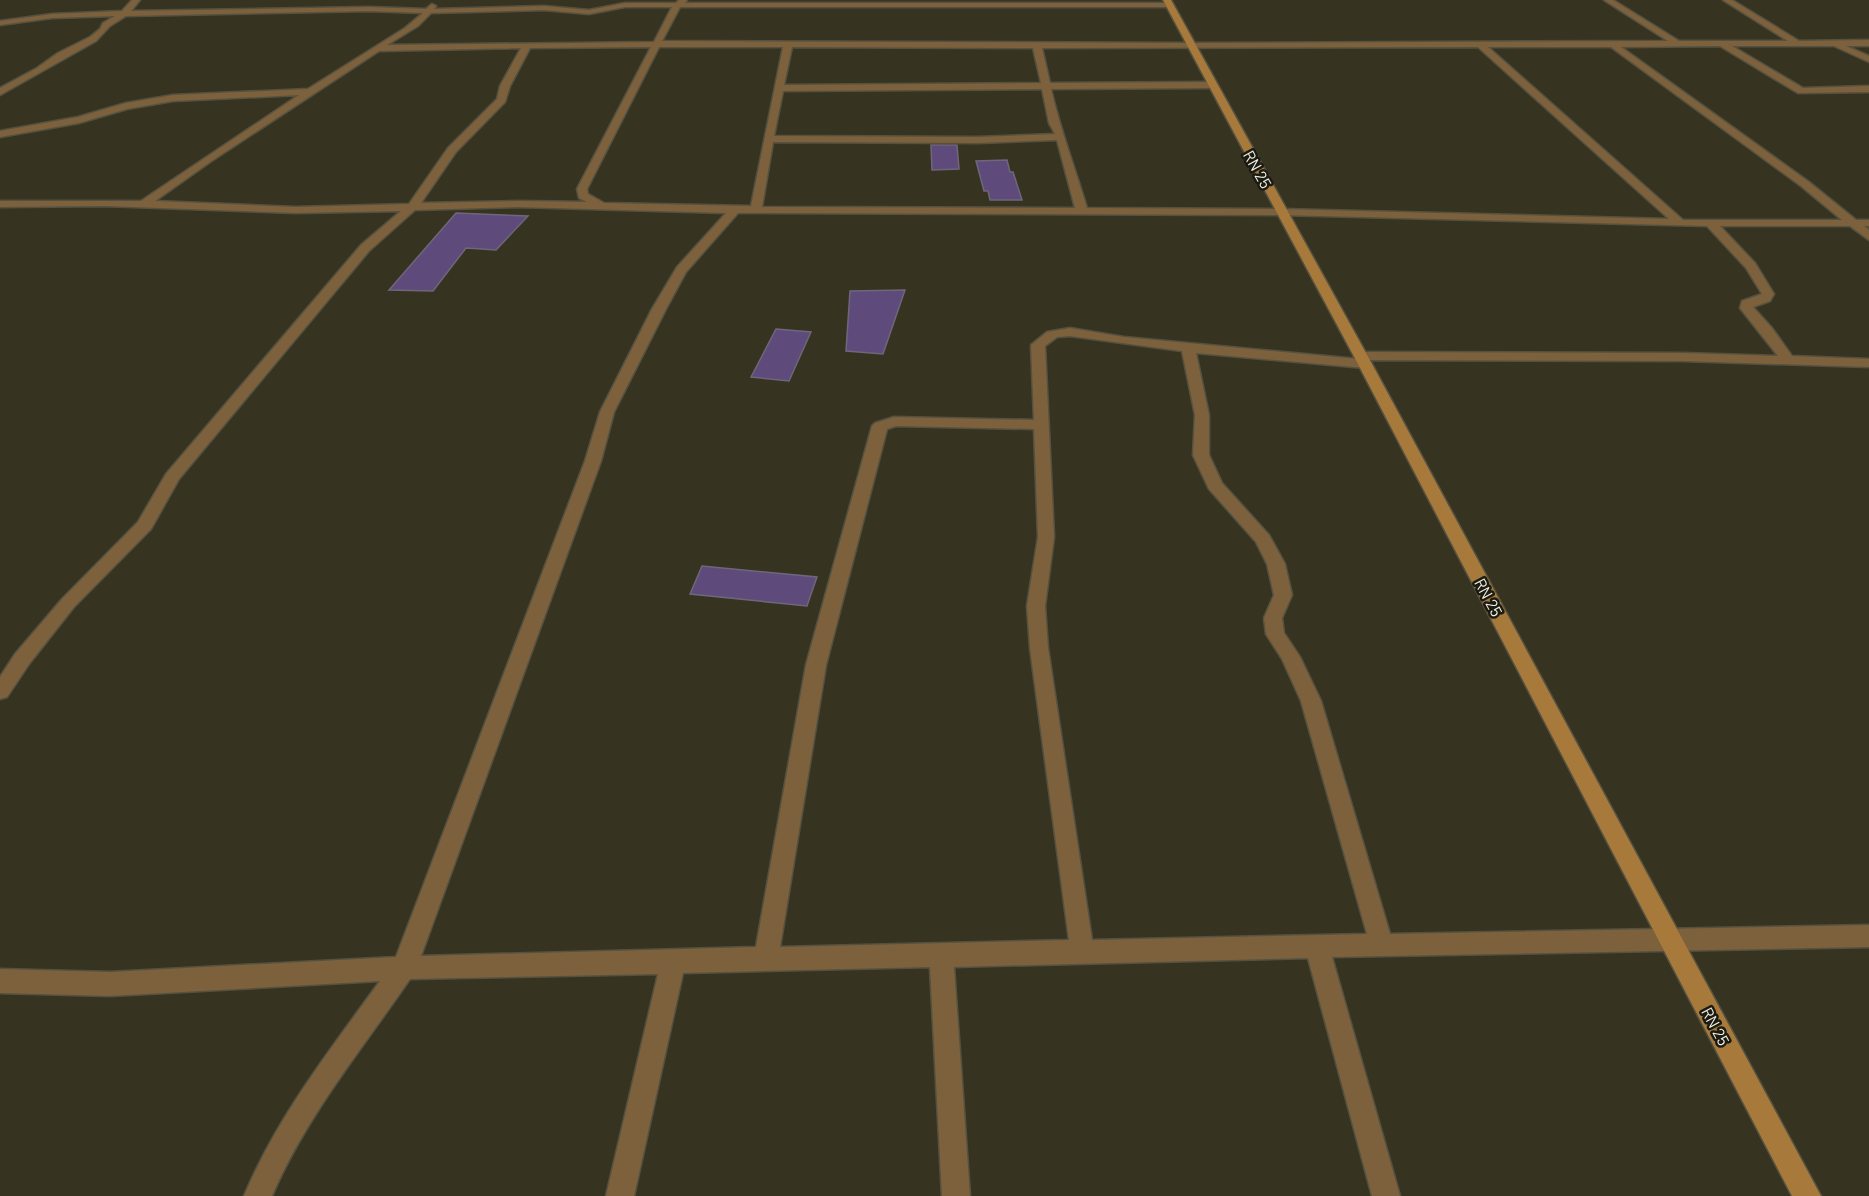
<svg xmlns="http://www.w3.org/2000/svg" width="1869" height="1196" viewBox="0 0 1869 1196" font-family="Barlow,sans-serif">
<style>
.building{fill:#5f4a7c;stroke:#6e677a;stroke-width:1.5}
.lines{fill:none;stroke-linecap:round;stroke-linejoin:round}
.street-casing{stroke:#555140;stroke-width:3}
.secondary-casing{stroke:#555140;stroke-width:3}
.street{fill:#7d613c;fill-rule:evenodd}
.secondary{fill:#a77a3b;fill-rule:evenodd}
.labels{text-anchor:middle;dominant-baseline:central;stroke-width:5;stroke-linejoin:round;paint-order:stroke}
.street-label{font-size:16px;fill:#f2f0e4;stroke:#1c1b12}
</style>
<rect width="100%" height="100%" fill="#373321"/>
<!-- building -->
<path class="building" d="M931,145H957L959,169L932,170Z
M1007,160L1010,172H1013L1022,200H990L988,191H984L976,161Z
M456,213L528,216L496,250L466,248L433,291L389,290Z
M905,290L883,354L846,351L850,291Z
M776,329L811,332L789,381L751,377Z
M702,566L817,577L807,606L690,594Z"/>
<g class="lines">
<defs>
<path id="street" d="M132,0H140L131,11L369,7L426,9L432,4L436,6L434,9L544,6L589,10L625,3H676L679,0H687L685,3H1169L1173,5L1169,7H680L662,41L1190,43L1668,41L1604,0H1613L1679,41H1788L1723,0H1732L1799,41L1869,40V46H1846L1869,56V62L1834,46H1732L1803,88L1869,86V92L1798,93L1720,46L1621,47L1809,182L1856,220H1869V226H1864L1869,230V240L1850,226H1720L1755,263L1774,294L1770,301L1753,307L1772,328L1792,356L1869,359V367L1683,361L1366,360L1372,364L1365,368L1196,353L1209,415V455L1222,483L1269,535L1285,564L1292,595L1282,618L1284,633L1300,657L1321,701L1390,934L1869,925V947L1332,957L1400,1196H1372L1308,958L954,967L970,1196H942L930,967L683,973L634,1196H606L658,974L410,979C362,1049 305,1118 272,1196H244C277,1117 330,1050 380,981L110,996L0,993V969L110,972L396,957L585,461L600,412L652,309L677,267L726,213L519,207L415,210L369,251L179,479L151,529L74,607L29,664L7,697L0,699V677L15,654L62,599L138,522L166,474L361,245L401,211L296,213L105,206L0,207V201H141L299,95L173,101L127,109L79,123L0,137V131L78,117L126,103L173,95L308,89L405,28L423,13L369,11L126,16L110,26L96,41L0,95V88L37,68L58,53L90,37L100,29L103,23L115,16L52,18L0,25V21L52,14L122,11ZM625,7H672L654,42L387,45L418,26L431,13L544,10L589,14ZM651,47L577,189L579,198L587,202L519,201L421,203L456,152L505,102L510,86L530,48ZM659,47H783L751,206L604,203L588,194L587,189ZM792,47L1033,48L1041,83L784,85ZM1478,47L1669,219L1282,209L1087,208C1075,168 1060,129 1051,89L1211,88L1216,85L1211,82L1050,83L1042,48ZM1488,47H1611L1801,186L1842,220H1683ZM521,48L500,86L497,99L448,148L409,204L296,207L155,201L210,162L379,51ZM1042,89L1049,123L1055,134L978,137L774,136L783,91ZM1057,140L1075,208L762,207L773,142L978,143ZM738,213L1282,215L1707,226L1746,268L1762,294L1742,301L1740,308L1778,356L1683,353L1361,352L1354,356L1358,359L1124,337L1070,328L1047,332L1031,345L1034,420L894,417L875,423L872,426L806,665L756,947L421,956L601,461L614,412L666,309L686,272ZM1070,336L1182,351L1195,415L1193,455L1209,489L1256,542L1267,564L1274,595L1264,618L1266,634L1282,659L1301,701L1367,934L1092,940L1048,648L1045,606L1054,537L1045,346L1057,337ZM896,426L1034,429L1038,537L1027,606L1030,648L1069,940L780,947L826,665L887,429Z"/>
<path id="secondary" d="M1163,0H1171L1372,364L1821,1196H1792L1358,364Z"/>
</defs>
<!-- street casing -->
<use href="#street" class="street-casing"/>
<!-- secondary casing -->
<use href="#secondary" class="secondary-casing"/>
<!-- street -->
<use href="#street" class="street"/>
<!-- secondary -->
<use href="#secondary" class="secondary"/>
</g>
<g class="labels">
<!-- street labels -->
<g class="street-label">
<text transform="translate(1258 169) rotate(61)">RN 25</text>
<text transform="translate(1489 597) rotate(62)">RN 25</text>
<text transform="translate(1716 1026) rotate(62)">RN 25</text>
</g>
</g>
</svg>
